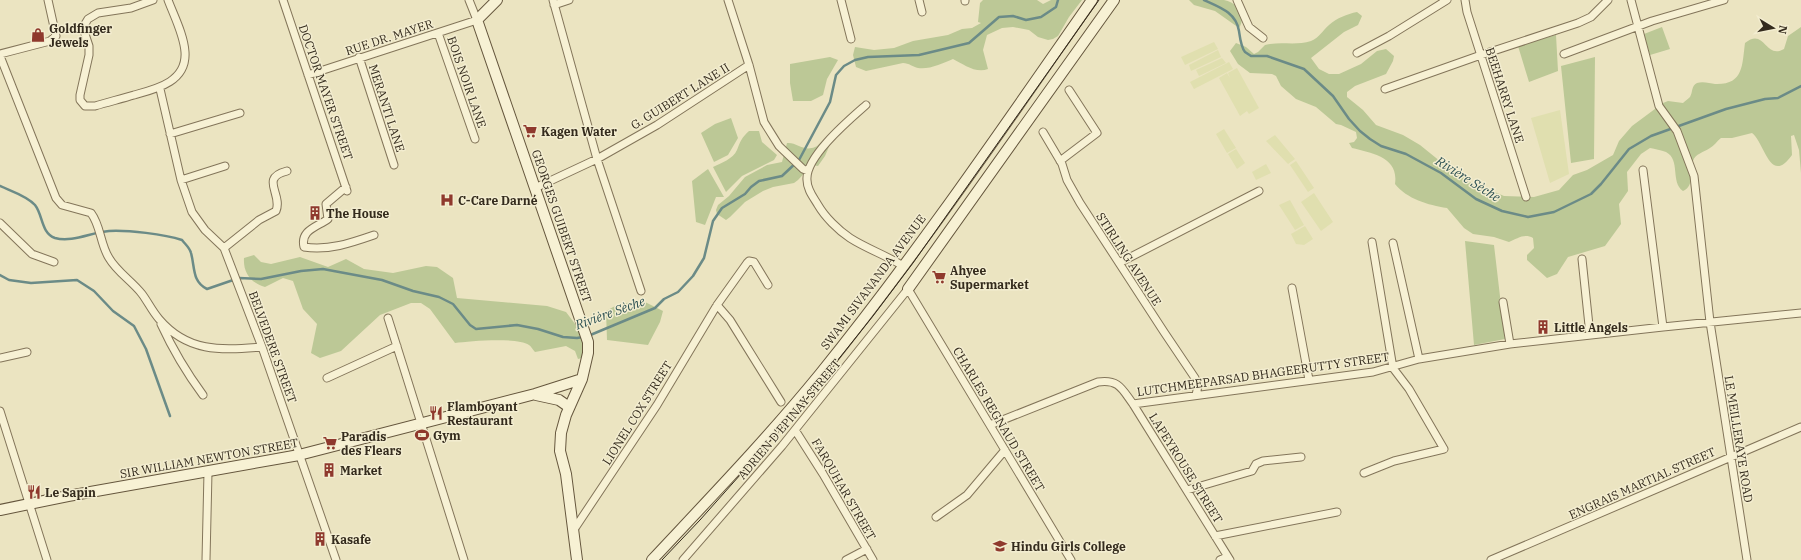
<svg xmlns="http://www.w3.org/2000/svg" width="1801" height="560" viewBox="0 0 1801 560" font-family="'IBM Plex Serif',serif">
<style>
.farmland{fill:#e0dfaf}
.green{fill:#bcc896}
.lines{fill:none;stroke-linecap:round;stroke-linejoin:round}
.stream{stroke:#6b8b87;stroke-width:2.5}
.street-casing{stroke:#83755a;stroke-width:9}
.secondary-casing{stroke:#65563d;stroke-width:12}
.street{stroke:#f7f1d4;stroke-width:7}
.secondary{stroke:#f7f1d4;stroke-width:10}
.tram{stroke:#342b1d;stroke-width:1}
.labels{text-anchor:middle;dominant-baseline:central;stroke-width:3;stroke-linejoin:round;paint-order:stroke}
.poi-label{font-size:12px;font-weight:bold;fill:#342b1d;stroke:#f3edd0;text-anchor:start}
.street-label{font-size:12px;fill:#342b1d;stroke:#f3edd0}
.water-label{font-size:13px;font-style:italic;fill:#2d5153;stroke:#f3edd0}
</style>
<rect width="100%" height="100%" fill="#ebe4c1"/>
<!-- farmland -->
<path class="farmland" d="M1214,42L1218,49L1185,65L1181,57Z
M1218,50L1221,57L1191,71L1189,65Z
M1222,58L1226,63L1199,76L1196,70Z
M1229,62L1233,69L1194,89L1190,82Z
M1237,68L1259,108L1249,114L1247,111L1240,116L1219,78L1227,73L1230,78L1228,73Z
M1560,110L1569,174L1550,183L1531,118Z
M1224,129L1236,148L1227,153L1216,134Z
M1275,135L1295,159L1288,164L1266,141Z
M1236,149L1245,163L1237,169L1228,154Z
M1296,161L1314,188L1308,192L1290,165Z
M1266,164L1271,173L1256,180L1252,172Z
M1314,193L1333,222L1321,231L1301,202Z
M1290,200L1304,225L1295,230L1279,205Z
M1305,226L1313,239L1304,245L1296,244L1291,234Z"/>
<!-- green -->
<path class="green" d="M983,0H1037L1043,4L1051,0H1082L1069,17L1058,36L1053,39L1048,40L1038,37L1029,30L1013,27L1002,28L987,35L983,50L988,69C976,74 963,64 953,59C943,63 929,70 918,68C913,67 909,63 903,63L866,71L856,67L853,55L855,47L874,50L894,48L913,41L948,35L962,29L972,28L981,23L978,22L980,3Z
M1189,0C1200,0 1214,0 1224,0C1238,3 1247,15 1239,28L1215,11L1194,5Z
M1357,12L1362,16L1358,25L1344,32L1311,58L1319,69L1329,74H1339L1361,64L1377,51L1386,49L1394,56L1393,61L1386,74L1355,86L1347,92V97L1363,110L1376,125L1403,135L1420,145L1446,166L1463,176L1475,186L1490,190L1504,196L1534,197L1559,190L1573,175L1587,170L1613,155L1619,141L1632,126L1663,103L1668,101L1683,103C1685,101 1688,99 1690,97C1693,92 1691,86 1697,83C1702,81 1710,83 1715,84C1744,85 1742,65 1745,43C1765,27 1765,60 1784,49L1788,36L1801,27V173L1799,150L1794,135L1791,136L1792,155C1770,186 1765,143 1752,133L1732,138H1721C1717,141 1714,146 1710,148C1704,152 1695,154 1693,161C1689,172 1695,186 1683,191C1670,182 1681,160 1666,152C1661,150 1655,149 1650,148L1641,154L1627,172L1628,191L1619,204L1621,224L1605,246L1568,257L1557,274L1547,278L1527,260V255L1534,248L1533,238C1524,233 1517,239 1509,242L1494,237L1473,234L1464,228L1447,208C1428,205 1407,199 1395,184C1399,157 1372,153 1352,148L1349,143L1354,142L1357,138L1356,132L1341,125L1336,124L1316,107L1296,99L1281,86L1276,76L1272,74L1250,73L1238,64L1230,51L1236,43L1246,47L1254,54L1258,52L1265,45C1280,41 1296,46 1311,41C1320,37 1322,31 1329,25C1337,18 1347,14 1357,12Z
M1662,27L1670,49L1650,55L1644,34Z
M1556,35L1558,71L1529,82L1518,46Z
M830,57L838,60L827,79L823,95L811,101H793L790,83V64Z
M1595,57L1594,159L1571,163L1561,66Z
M731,118L738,138L728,155L714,162L701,133L715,124Z
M749,131H759L762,142L777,155L774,160L742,176L726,192L713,167C721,163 733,159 737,150C740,142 742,137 749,131Z
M827,138L831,142L825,156L818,166L812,165L798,180L794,183L773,187L763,191L745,202L730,217L726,220L717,214L716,210L718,205L729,196L745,177L767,165L782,162L787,143C797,142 803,152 815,147C819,146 821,140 827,138Z
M708,169L724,197H716L705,225L696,222L692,181Z
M1465,241L1494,245L1505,339L1474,345Z
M254,255L261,262L271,264L300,257L328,267L346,259L364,269L393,273L426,266L437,267L453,278L457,298L547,306L566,312L585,337V357L578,359L575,351L566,346L535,352C533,350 531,346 529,345C517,337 470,341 455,343L430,309L421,303H411L380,315L341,351L320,358L311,353L317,324L303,309L293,281L283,278L265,287C251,283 243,273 244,258Z
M635,301L645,302L663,311L660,322L648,345L607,340L606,311L615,306Z"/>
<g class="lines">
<!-- stream -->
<path class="stream" d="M1204,0C1219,7 1236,12 1239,31C1240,38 1241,47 1245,52L1251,56H1267L1304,69L1333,96L1349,119L1360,131L1370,139L1381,146L1406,154L1441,173L1476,199L1502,211L1528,217L1554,212L1591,194L1601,184L1629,149L1651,136L1726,109L1765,99L1778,98L1801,86
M0,186C11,191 27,196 35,205C43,215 41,233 55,238C72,243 92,232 109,231C128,230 164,234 182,240C185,244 190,248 191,253C195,267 192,282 207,289L239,278L261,279L301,271L323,269L382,280L413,291L439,297L453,304L470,325L476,329L517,325L538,329L563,337L577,338L583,337
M0,275L9,280L31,283L77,280L94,291L113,311L134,326L146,349L170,416
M588,336L655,308L664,299L678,292L693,276L704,258L713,221L722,208L745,194L751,187L759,181L782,176L799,160L830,102L836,75L844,66L855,60L868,57L919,55L969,43L999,17L1013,16L1026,20L1041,17L1056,7L1058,0"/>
<defs>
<path id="street" d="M153,0L131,8L98,13L88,19L85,24L84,31L89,46V55L80,95V100L85,106H95C108,102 121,99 134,95C156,89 187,82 185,52C184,35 174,16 168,0
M283,0L347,191
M553,0L597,159L641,291
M728,0L749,65L764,122L779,146L803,169L808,171
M841,0L851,39
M919,0L922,12
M965,0V1
M1237,0L1249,27L1263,38
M1465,0L1467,12L1526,197
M1631,0L1659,106L1677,131L1694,176L1710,322L1747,560
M554,5L569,0
M438,33L475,139
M1357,53L1389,36L1447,0
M0,54L50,41L56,36L48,0
M1564,54L1652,21L1724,0
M0,56L56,198L62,205L91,213C101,226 100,244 109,258C117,272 132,281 142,294C148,302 152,311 159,319C188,353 221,350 262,347
M359,57L394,165
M308,75L477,20L469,0
M160,89L181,180L192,212L205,230L224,248L262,347L336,560
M1385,89L1481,55L1578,23L1591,17L1608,0
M866,105C849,120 805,157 807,180C807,190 814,198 818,205C825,217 838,230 850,238C867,249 886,255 903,266
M1043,132L1062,164L1067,180L1080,203L1164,332L1195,378L1198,386L1196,395
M170,134L240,113
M1060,161L1097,133L1069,90
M1643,170L1663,327
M181,180L225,166
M346,187L326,204L328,219C317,227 300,230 304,247C328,251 351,243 374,235
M535,188L597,159L657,125L749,65
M0,223L32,254L54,262
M1393,243L1419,359
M224,248L259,220L276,211C283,194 259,178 287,171
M1582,259L1590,335
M1119,263L1259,191
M1292,288L1309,380
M1503,302L1510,344
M717,305L730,320L781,402
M388,318L464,560
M161,324C173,350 186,372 203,395
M0,358L27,352
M327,378L397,346
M1133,404L1373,372L1419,359L1510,344L1663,327L1801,313
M0,411L47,560
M990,425L1098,382C1119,379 1122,389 1133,404L1230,560
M795,430L823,474L873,560
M1364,473L1394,461L1444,449L1409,389L1393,368L1372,242
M1187,490L1252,471L1256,464L1263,461L1301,457
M936,517L967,495L1005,450
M573,531L657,405L717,305L747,263L749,261L754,262L768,285
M1215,536L1337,512
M206,560L208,472
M683,560L782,446L908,289L1071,560
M846,560L867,549
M1220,560L1227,557
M1491,560L1801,427"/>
<path id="secondary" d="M497,0L477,20L588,342V353L582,379L566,415L561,433L560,451L566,474L577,560
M908,289L1114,0
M536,395L559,400L569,407
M0,510L68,496L299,455L535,394L582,379
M652,560C709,499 767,439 820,374C917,254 1004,126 1092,0"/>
</defs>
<!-- street casing -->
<use href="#street" class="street-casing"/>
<!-- secondary casing -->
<use href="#secondary" class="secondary-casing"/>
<!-- street -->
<use href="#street" class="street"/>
<!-- secondary -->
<use href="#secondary" class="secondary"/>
<!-- tram -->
<path class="tram" d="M662,560L700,520L797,411L873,316L913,263L1099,0"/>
</g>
<!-- icons -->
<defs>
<symbol id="shop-bare" viewBox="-9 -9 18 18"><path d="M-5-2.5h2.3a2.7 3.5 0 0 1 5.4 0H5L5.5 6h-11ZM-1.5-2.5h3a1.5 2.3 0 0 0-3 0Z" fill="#8f392d" stroke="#f3edd0" stroke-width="2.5" paint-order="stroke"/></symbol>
<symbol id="supermarket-bare" viewBox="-9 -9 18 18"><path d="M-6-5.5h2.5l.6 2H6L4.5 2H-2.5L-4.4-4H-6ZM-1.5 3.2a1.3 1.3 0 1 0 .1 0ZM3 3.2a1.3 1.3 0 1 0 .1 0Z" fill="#8f392d" stroke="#f3edd0" stroke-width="2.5" paint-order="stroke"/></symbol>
<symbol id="hospital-bare" viewBox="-9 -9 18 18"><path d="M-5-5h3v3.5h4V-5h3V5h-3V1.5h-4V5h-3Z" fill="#8f392d" stroke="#f3edd0" stroke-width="2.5" paint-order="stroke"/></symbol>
<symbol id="building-bare" viewBox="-9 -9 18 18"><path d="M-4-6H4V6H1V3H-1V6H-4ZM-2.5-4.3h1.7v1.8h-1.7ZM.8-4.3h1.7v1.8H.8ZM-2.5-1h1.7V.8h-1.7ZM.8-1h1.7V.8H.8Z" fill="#8f392d" stroke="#f3edd0" stroke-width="2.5" paint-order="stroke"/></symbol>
<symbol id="restaurant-bare" viewBox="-9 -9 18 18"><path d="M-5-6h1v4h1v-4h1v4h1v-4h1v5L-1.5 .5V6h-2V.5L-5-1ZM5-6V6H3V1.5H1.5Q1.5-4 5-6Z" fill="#8f392d" stroke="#f3edd0" stroke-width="2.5" paint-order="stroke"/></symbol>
<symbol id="stadium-bare" viewBox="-9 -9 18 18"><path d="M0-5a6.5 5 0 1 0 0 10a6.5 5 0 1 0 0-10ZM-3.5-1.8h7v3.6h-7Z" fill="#8f392d" stroke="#f3edd0" stroke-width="2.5" paint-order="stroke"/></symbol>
<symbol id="school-bare" viewBox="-9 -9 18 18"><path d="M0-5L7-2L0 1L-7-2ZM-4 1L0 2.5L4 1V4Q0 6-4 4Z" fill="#8f392d" stroke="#f3edd0" stroke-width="2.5" paint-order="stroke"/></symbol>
</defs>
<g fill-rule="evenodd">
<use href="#shop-bare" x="28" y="25" width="20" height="20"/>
<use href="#supermarket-bare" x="520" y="121" width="20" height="20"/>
<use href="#hospital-bare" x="437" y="190" width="20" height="20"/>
<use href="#building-bare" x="305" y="203" width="20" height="20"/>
<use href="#supermarket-bare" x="929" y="267" width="20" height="20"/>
<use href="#building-bare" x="1533" y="317" width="20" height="20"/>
<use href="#restaurant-bare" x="426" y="403" width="20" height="20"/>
<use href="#stadium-bare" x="412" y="425" width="20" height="20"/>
<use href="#supermarket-bare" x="320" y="433" width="20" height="20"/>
<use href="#building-bare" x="319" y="460" width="20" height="20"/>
<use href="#restaurant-bare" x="24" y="482" width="20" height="20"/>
<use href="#building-bare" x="310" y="529" width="20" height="20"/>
<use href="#school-bare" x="990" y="536" width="20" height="20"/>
</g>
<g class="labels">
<!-- poi labels -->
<g class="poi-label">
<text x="49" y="28">Goldfinger<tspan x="49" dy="14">Jewels</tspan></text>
<text x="541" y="131">Kagen Water</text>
<text x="458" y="200">C-Care Darné</text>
<text x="326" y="213">The House</text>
<text x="950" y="270">Ahyee<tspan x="950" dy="14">Supermarket</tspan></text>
<text x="1554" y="327">Little Angels</text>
<text x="447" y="406">Flamboyant<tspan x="447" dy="14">Restaurant</tspan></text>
<text x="433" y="435">Gym</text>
<text x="341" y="436">Paradis<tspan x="341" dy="14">des Flears</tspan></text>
<text x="340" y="470">Market</text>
<text x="45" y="492">Le Sapin</text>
<text x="331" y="539">Kasafe</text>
<text x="1011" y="546">Hindu Girls College</text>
</g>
<!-- street labels -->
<g class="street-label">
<text transform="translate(389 37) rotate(-18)">RUE DR. MAYER</text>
<text transform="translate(467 82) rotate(71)">BOIS NOIR LANE</text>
<text transform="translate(326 92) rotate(71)">DOCTOR MAYER STREET</text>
<text transform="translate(1505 95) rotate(72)">BEEHARRY LANE</text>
<text transform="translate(680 96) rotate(-32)">G. GUIBERT LANE II</text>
<text transform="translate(387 108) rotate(72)">MERANTI LANE</text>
<text transform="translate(562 226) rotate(71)">GEORGES GUIBERT STREET</text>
<text transform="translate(1129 259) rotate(57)">STIRLING AVENUE</text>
<text transform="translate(873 282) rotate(-53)">SWAMI SIVANANDA AVENUE</text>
<text transform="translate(273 347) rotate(70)">BELVEDERE STREET</text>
<text transform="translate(1263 374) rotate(-8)">LUTCHMEEPARSAD BHAGEERUTTY STREET</text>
<text transform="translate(637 413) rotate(-58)">LIONEL COX STREET</text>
<text transform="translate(789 419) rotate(-50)">ADRIEN D'EPINAY STREET</text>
<text transform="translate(999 419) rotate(59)">CHARLES REGNAUD STREET</text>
<text transform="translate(1739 439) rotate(81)">LE MEILLERAYE ROAD</text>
<text transform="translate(209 458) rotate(-10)">SIR WILLIAM NEWTON STREET</text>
<text transform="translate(1186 468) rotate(58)">LAPEYROUSE STREET</text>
<text transform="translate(1642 483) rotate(-24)">ENGRAIS MARTIAL STREET</text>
<text transform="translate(844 489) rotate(60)">FARQUHAR STREET</text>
</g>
<!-- water labels -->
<g class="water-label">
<text transform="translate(1468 179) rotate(32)">Rivière Sèche</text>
<text transform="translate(610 313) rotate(-20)">Rivière Sèche</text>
</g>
</g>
<!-- north arrow -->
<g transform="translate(1773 28) rotate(100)" stroke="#f3edd0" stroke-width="3" paint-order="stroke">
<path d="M0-3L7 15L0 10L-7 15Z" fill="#342b1d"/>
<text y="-6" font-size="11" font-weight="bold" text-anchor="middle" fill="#342b1d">N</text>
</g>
</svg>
